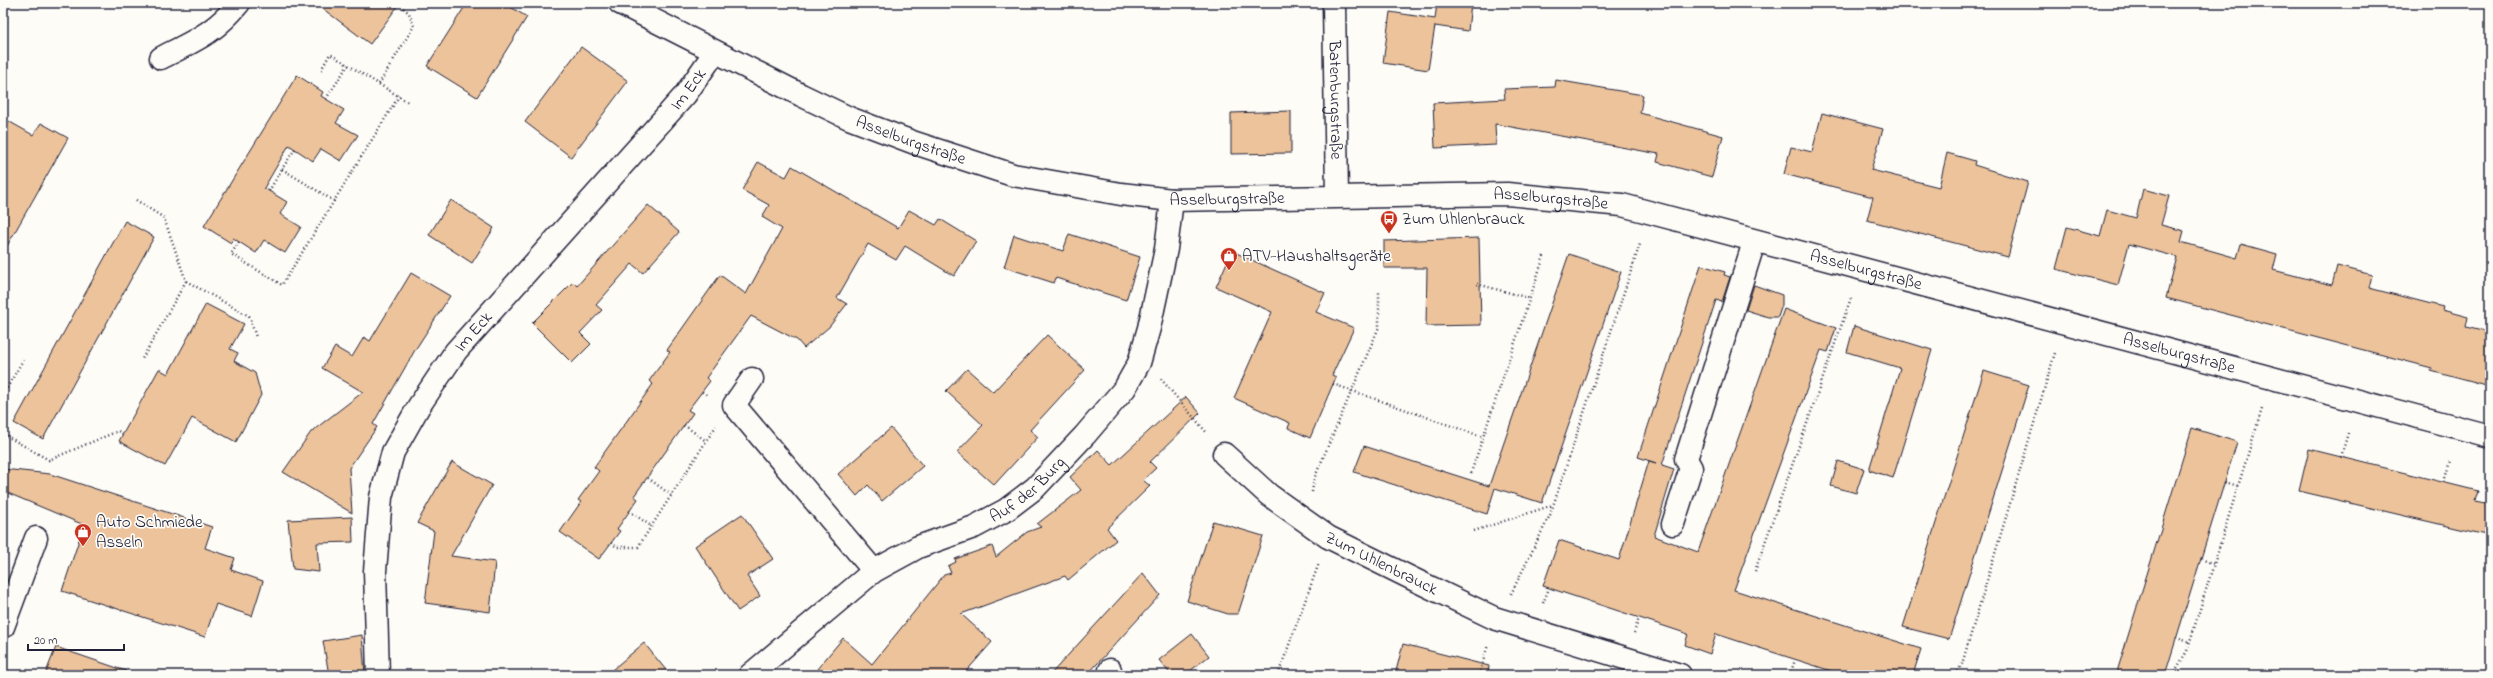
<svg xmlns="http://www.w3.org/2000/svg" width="2493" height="678" viewBox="0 0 2493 678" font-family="'Indie Flower',sans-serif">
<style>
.building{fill:#ecc39b;stroke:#22223b}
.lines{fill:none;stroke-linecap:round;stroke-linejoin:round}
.minor-casing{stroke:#22223b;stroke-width:25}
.path{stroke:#22223b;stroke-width:2.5;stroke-dasharray:1 3;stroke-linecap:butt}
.minor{stroke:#fdfcf7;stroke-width:22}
.labels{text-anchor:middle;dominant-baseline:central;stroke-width:3.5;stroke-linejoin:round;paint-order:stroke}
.street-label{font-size:17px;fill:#22223b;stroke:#fdfcf7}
.poi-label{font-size:17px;fill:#22223b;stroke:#fdfcf7;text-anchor:start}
</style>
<rect width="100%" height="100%" fill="#fdfcf7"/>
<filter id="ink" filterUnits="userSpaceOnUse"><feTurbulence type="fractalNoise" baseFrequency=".025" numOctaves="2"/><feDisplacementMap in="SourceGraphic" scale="8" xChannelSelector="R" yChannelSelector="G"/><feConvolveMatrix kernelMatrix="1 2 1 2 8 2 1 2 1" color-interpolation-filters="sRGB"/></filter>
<g filter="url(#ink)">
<!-- building -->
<path class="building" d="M315,3H400L370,44Z
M467,3H504L527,17L477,97L427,66Z
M1437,3H1471L1468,31L1435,26L1428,70L1383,63L1390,12L1435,19Z
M581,47L628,81L571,157L525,122Z
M297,75L323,92L321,96L344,110L336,123L358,135L341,161L321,149L313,161L289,145L264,188L287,202L280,214L301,227L285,253L264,240L256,253L233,238L231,243L204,226Z
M1556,80L1643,95L1640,113L1723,136L1712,177L1657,162L1659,154L1495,124L1496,145L1435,148L1433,103L1505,99L1504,89L1555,87Z
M1291,111V153L1231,154V113Z
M1822,113L1883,129L1871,170L1939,187L1947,153L1975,161L1974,165L2028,182L2008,257L1867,220L1873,197L1784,174L1791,147L1812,152Z
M3,118L33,135L41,123L68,138L3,253Z
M758,162L786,177L792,166L898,228L909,210L936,225L940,219L976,241L954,276L905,246L896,260L868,244L837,298L847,304L829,327L804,348L797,340L751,316L706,378L710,381L688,410L693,413L634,496L638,499L617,529L620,531L599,559L560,532L581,502L578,500L599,471L594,467L653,384L649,381L670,352L667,350L720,275L746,294L782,229L762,217L769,205L742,190Z
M2143,189L2169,196L2161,225L2184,231L2181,242L2237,258L2241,244L2277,254L2273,270L2332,285L2337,266L2353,270L2372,275L2369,288L2443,307L2442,310L2468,317L2466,327L2490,333V387L2431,371L2432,368L2166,298L2177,257L2129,244L2118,285L2056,269L2067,227L2100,236L2107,210L2136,218Z
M451,200L494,228L472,263L429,235Z
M648,205L679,232L643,273L632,264L596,305L602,310L580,333L591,344L572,363L532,323L573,282L577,286Z
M125,221L154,237L43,439L14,423Z
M1069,234L1140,257L1126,300L1056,278L1054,283L1004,267L1014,235L1063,251Z
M1479,238L1481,325L1426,326L1427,268H1384V241Z
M1232,251L1325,293L1316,312L1354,328L1332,375L1336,377L1310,438L1288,428L1290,423L1234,398L1272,312L1216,287Z
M1569,254L1621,272L1542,503L1495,488L1487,514L1354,472L1364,446L1489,486Z
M1701,265L1725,272L1724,275L1730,277L1722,302L1716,300L1662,465L1674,469L1654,536L1698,552L1784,309L1836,328L1828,352L1821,350L1734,590L1921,649L1913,675H1844L1716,634L1710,654L1685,645L1688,634L1543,586L1559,540L1619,560L1649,461L1656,463L1638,457Z
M411,273L450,296L415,350L373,424L377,427L349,468L352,513L283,472L311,432L363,392L322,368L335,347L352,357L364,337L370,341Z
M1754,285L1782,295V305L1778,317H1768L1746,310Z
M206,304L244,324L230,349L238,353L234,361L255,373L261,395L236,442L192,418L165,466L119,441L159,369L168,374Z
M1854,326L1932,350L1893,478L1869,470L1900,368L1847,352Z
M1047,335L1085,370L1030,430L1038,437L994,485L957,452L983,425L946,391L967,369L993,392Z
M1984,371L2029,385L1949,639L1903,627Z
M1186,397L1200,413L1150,462L1156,468L1143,480L1150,486L1107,528L1116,540L1068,580L1065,576L961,614L992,642L963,675H812L843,638L872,664L944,575L951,573L948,566L956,562L955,559L992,546L996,557L1027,532L1041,527L1037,524L1081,490L1070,477L1098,450L1112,465Z
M891,428L923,466L882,501L868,485L857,496L838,474Z
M2192,428L2237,442L2165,675H2116Z
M2309,449L2478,491L2475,501L2490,504V536L2299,491Z
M1838,461L1864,469L1856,493L1831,486Z
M452,462L492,485L451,556L495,562L490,612L425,603L434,531L417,523Z
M3,469L50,474L212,527L205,548L235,558L231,570L263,581L252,616L216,604L205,637L62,591L84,525L3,491Z
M742,514L773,559L747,576L760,596L738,611L695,546Z
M352,517L353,542L317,543L319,572L293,569L288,520Z
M1213,521L1263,536L1238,614H1228L1187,601Z
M1143,573L1160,595L1087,675H1050Z
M1192,634L1209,656L1185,675H1171L1159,660Z
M362,635L365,675H329L323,641Z
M644,643L670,675H606Z
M1403,644L1489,666L1488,675H1395Z
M56,647L126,671L125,675H45Z"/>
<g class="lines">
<defs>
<g id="minor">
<path id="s1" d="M620,3L801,95L849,118L915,143L1013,175L1121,194L1172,200L1507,194L1622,205L2490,436"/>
<path id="s2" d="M1334,3L1337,196"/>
<path d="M161,58C194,41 215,33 239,3"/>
<path d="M752,379L734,405L874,571"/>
<path id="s3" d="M1224,454L1269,495L1328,537L1417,581L1494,618L1680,675"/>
<path d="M1673,524L1691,468L1686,459L1754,242"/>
<path d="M3,627L36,538"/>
<path id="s4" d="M378,675L375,571L381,497L393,452L419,406L456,351L685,95L715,52"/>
<path id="s5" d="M750,675L874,571L918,547L974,527L1006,510L1035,488L1085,435L1125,388L1139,363L1149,328L1166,249L1172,200"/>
<path d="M1110,675V670"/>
</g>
</defs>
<!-- minor casing -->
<use href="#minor" class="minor-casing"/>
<!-- path -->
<path class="path" d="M321,70L330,54L408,102
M379,84L414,26L409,13L401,6
M326,99L348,65
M295,149L282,169L334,201
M269,191L282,169
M136,200L164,218L186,281L142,359
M239,242L231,254L282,285L399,96
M186,281L249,316L256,337
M1477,284L1529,298
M1161,379L1207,433
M1333,384L1483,437
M702,392L708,396
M3,395L23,360
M684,425L706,441
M3,434L49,460L118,431L123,434
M2341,457L2348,433
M1471,473L1544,256
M648,478L671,495
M2225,482L2238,486
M2444,482L2450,461
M1312,492L1314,479L1379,327V290
M629,511L651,526
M1474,531L1553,505
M611,543L617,547H638L716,426
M2201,559L2214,564
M1755,571L1851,298
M1511,594L1550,515L1640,244
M1543,603L1548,591
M1634,633L1639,618
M2176,638L2190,642
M1278,675L1319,563
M1479,675L1488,645
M1790,675L1795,660
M1956,675L1962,664L2055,353
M2173,675L2187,651L2262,409"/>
<!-- minor -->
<use href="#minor" class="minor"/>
</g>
</g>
<!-- icons -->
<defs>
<symbol id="bus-pin" viewBox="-11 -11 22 30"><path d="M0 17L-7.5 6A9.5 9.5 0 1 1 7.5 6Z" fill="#c8321e" stroke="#fdfcf7"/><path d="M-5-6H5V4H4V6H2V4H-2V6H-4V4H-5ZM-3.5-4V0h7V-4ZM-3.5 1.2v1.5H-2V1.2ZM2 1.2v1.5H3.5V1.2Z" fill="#fff"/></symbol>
<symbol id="shop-pin" viewBox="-11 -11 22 30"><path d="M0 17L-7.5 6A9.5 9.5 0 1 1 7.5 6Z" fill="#c8321e" stroke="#fdfcf7"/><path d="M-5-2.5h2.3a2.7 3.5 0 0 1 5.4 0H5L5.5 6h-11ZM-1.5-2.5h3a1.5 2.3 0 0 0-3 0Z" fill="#fff"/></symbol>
</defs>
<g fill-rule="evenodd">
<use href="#bus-pin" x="1379" y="209" width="20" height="27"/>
<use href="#shop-pin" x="1219" y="246" width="20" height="27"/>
<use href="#shop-pin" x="73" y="522" width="20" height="27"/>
</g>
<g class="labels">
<!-- street labels -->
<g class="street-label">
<text stroke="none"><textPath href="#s4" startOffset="694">Im Eck</textPath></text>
<text stroke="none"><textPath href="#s2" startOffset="97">Batenburgstraße</textPath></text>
<text stroke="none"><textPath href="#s1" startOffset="322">Asselburgstraße</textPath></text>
<text stroke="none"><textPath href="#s1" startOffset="646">Asselburgstraße</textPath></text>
<text stroke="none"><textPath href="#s1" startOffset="970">Asselburgstraße</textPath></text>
<text stroke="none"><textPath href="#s1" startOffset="1294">Asselburgstraße</textPath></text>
<text stroke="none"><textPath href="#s4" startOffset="370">Im Eck</textPath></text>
<text stroke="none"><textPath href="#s1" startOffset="1618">Asselburgstraße</textPath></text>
<text stroke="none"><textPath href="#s5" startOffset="337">Auf der Burg</textPath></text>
<text stroke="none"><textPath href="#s3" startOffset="193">Zum Uhlenbrauck</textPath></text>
</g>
<!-- poi labels -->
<g class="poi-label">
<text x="1402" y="219">Zum Uhlenbrauck</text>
<text x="1242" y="256">ATV-Haushaltsgeräte</text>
<text x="96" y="522">Auto Schmiede<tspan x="96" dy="20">Asseln</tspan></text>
</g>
</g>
<!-- margin -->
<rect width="2493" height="678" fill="none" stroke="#fdfcf7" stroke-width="16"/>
<rect x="8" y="8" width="2477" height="662" fill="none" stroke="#22223b" stroke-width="1.5" filter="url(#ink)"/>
<!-- scale -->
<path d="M28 644v6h96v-6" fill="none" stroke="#22223b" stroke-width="2"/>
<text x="34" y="644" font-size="12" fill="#22223b" stroke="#fdfcf7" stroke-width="3" paint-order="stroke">20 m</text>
</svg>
